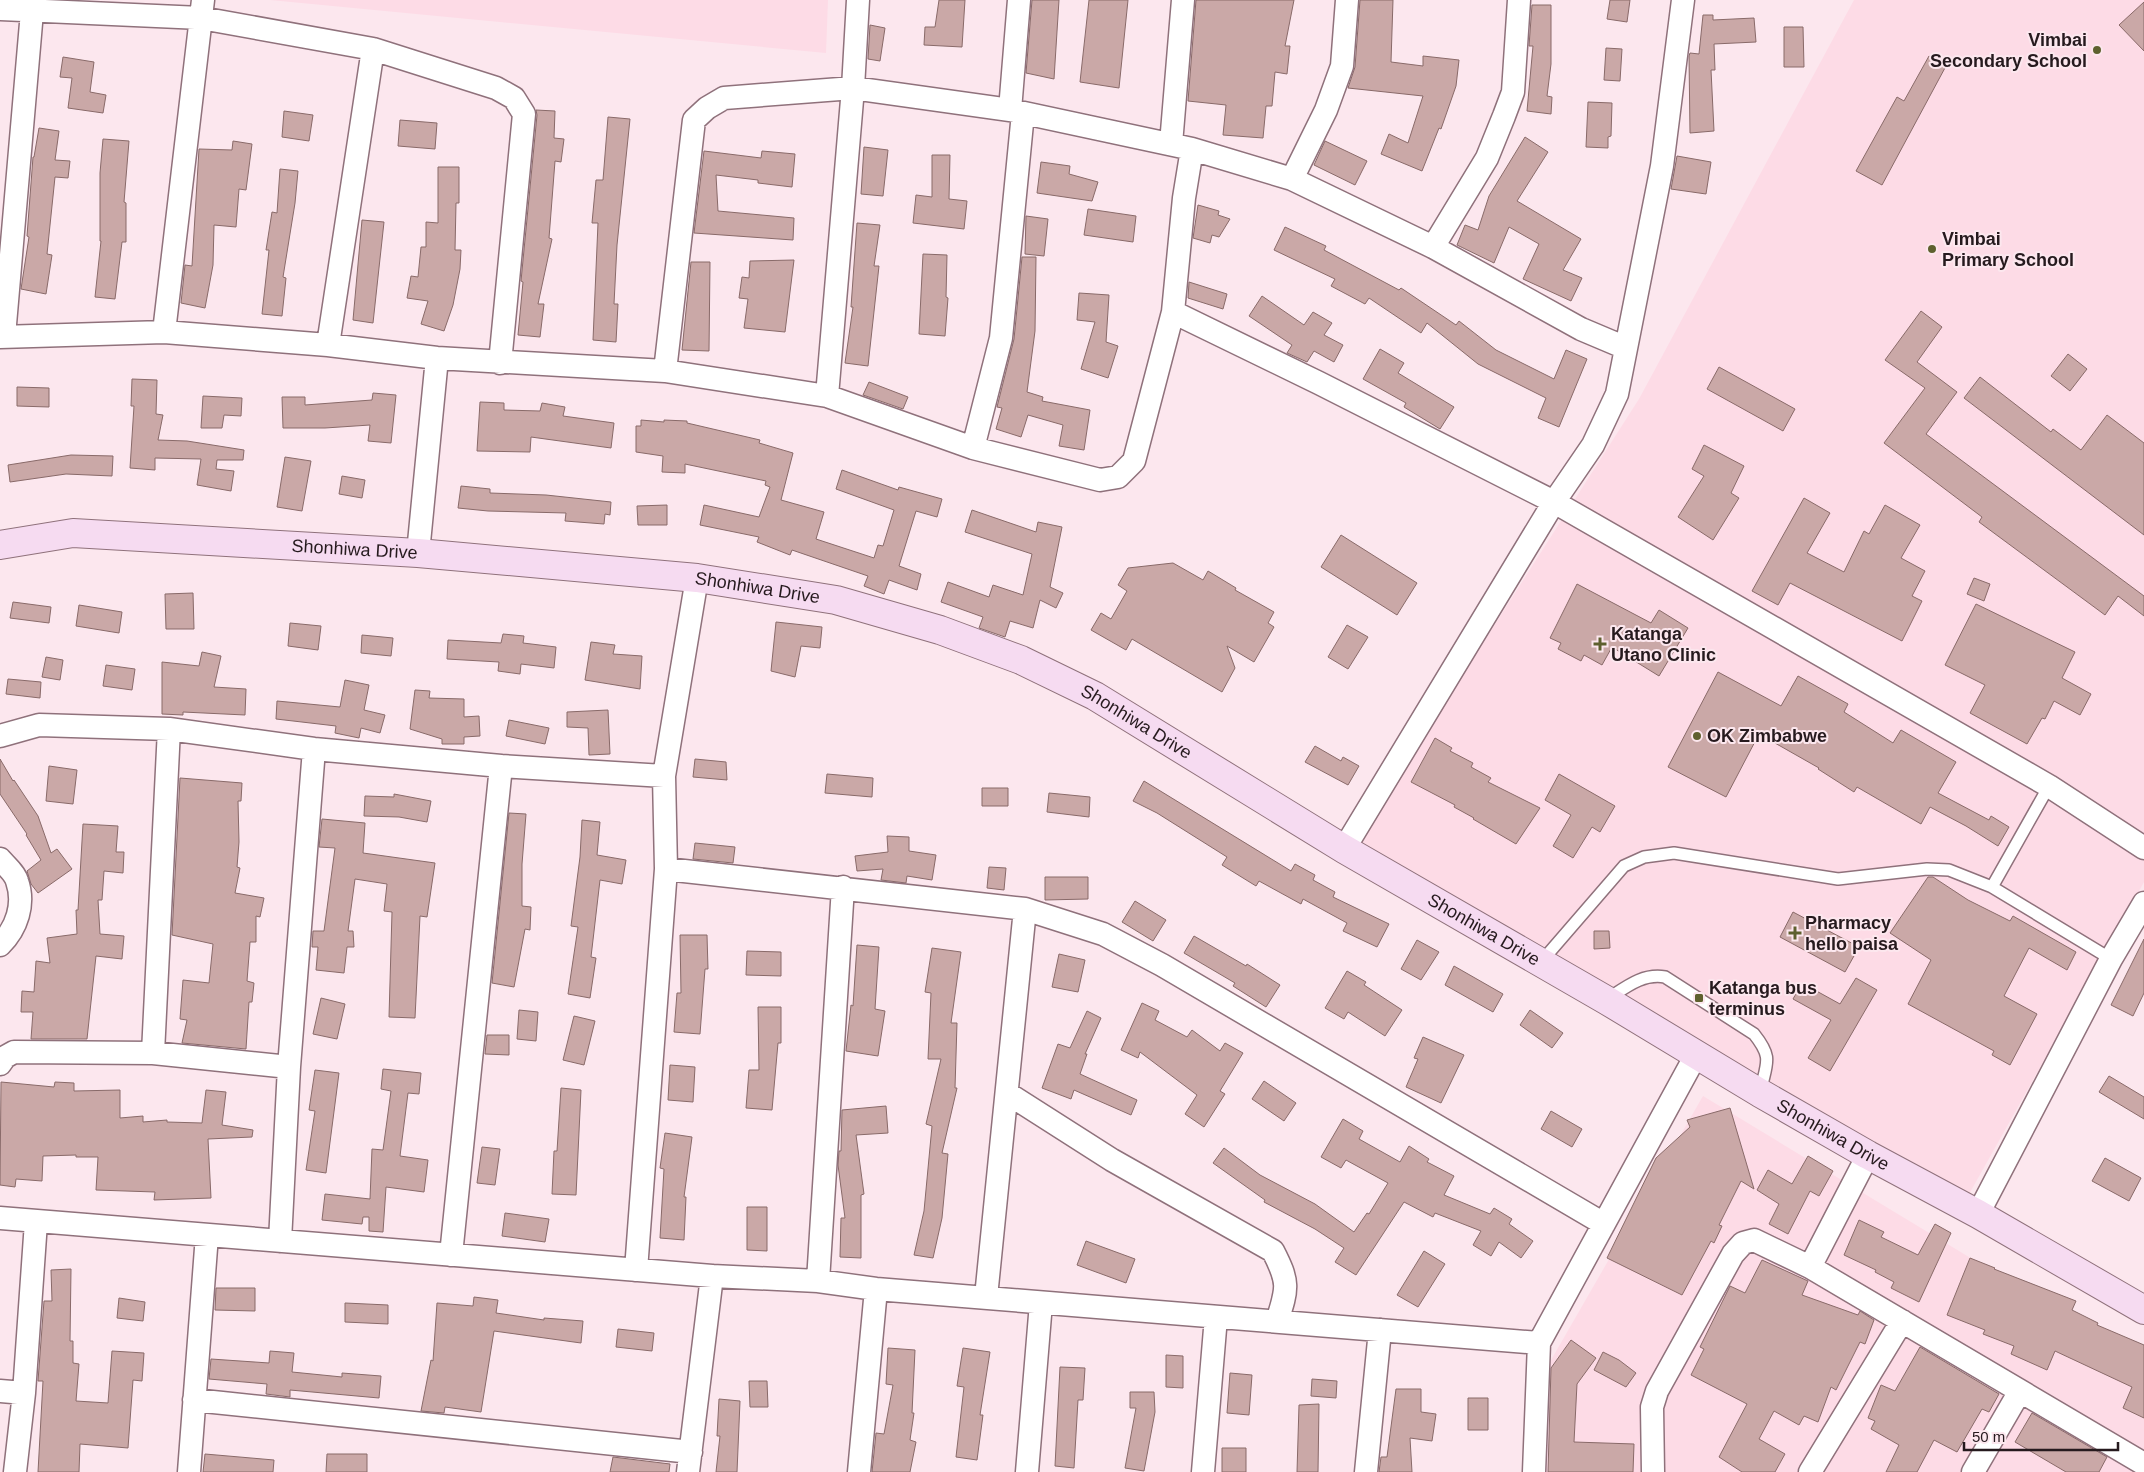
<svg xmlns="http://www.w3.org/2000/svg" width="2144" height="1472" viewBox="0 0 2144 1472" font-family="Helvetica,sans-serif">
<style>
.built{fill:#fddbe6}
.building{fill:#caa8a7;stroke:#896a69}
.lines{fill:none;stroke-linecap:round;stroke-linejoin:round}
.lane-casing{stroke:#8f717b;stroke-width:14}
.street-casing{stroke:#8f717b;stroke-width:25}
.secondary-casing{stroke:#8f717b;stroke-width:30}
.lane{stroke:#fff;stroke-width:11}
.street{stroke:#fff;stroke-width:22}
.secondary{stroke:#f6dbf1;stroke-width:28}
.poi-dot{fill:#5e602e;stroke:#fce7ee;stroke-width:2}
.labels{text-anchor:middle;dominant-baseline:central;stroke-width:4;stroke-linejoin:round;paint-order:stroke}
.poi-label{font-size:18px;font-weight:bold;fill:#261a1e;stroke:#fce7ee;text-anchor:start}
.street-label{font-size:18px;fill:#261a1e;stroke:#fce7ee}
</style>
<rect width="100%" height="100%" fill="#fce7ee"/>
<!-- built -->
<path class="built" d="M270,0H828L826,53Z
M1854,0H2144V882L1968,1196L1355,843L1639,399Z
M1703,1096L2144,1363V1472H1537L1543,1374Z"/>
<!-- building -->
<path class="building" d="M939,0H965L962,47L924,45L925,27H935Z
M1032,0H1059L1054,79L1026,73Z
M1089,0H1128L1119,88L1080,82Z
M1196,0H1294L1285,46H1290L1287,74L1275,72L1272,106H1266L1263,138L1223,135L1226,105L1188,101Z
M1360,0H1393L1391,62L1423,66V56L1459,60L1456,86L1441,129L1439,128L1422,171L1381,154L1389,134L1408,143L1423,96L1348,88L1355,67Z
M1610,0H1630L1627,22L1607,19Z
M2144,2V51L2119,25Z
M1532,5H1551V64L1547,96L1552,97L1551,114L1527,111L1533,46H1529Z
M1703,15H1713V20L1754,18L1756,42L1714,44L1715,70H1711L1714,131L1690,133L1689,56L1690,53L1699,54Z
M870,25L885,28L880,61L868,59Z
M1784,27H1803L1804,67H1784Z
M1606,48L1622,49L1620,81L1604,80Z
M1929,56L1946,66L1882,185L1856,171L1897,97L1904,101Z
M63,57L94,62L90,92L106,95L103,113L68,108L72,78L60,77Z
M1588,102L1612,103L1611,136L1608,137V148L1586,147Z
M536,110L555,111L554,138L564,139L561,162L555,161L549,238L552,239L538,304H544L540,337L518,335L523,282L521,281L537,115Z
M284,111L313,115L309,141L282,137Z
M608,117L630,119L617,245L614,304H618L616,342L593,340L598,223H592L596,180H603Z
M400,120L437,123L435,149L398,146Z
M39,128L59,131L55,160L70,161L68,178L55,177L47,254L52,255L46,294L21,289L29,237L27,236L33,157H34Z
M1525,137L1548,152L1517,201L1581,239L1563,270L1582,278L1571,301L1523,279L1539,244L1509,227L1494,263L1457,245L1465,225L1478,230L1489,196Z
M103,139L129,141L124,202L126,203V242H122L115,299L95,297L101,241H100V173Z
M233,141L252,144L246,190L239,189L236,227L214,225L213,265L205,308L181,303L185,265L192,266L199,149L232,150Z
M1325,141L1367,161L1355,185L1314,165Z
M864,147L888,150L883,196L861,194Z
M704,151L761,158L762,151L795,154L792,187L758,183V180L716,175L718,211L794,218L793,240L694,233Z
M932,155H950L949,199L967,201L964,229L913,223L916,195L932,197Z
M1677,156L1711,162L1706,194L1671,189Z
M1041,162L1070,166L1069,174L1098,182L1092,201L1037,193Z
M438,167H459V203H456L455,250H461L460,269L453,305L444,331L421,324L428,301L407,298L411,276L418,277L421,247H426V222L438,223Z
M280,169L298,171L295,203L283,277L286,278L282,316L262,314L269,250H266L272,212L277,213Z
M1198,205L1219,211L1218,215L1230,219L1219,237L1212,235L1210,243L1193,238Z
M1088,209L1136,216L1133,242L1084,235Z
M1026,216L1048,219L1044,256L1025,254Z
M362,220L384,222L373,323L353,320Z
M857,223L880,225L874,266H879L868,366L845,363L853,307H851Z
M1285,227L1326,246L1324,250L1399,290L1401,288L1456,325L1459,321L1496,350L1554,379L1566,350L1587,359L1559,427L1538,418L1546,398L1478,364L1427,323L1421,333L1369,298L1365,304L1331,286L1335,279L1274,250Z
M923,254L947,255L946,297L948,298L945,336L919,334Z
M1022,257H1036L1035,331L1027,392L1043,397L1042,401L1090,410L1084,450L1059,446L1063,425L1028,415L1021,437L996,429L1002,408L997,407L1014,339Z
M794,260L785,332L744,328L748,299L739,298L742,277L749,278L750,261Z
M691,262H710L709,351L682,350Z
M1189,282L1227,294L1223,309L1188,298Z
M1079,293L1109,295L1106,342L1118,346L1108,378L1081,369L1095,322L1077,320Z
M1262,296L1304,325L1313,312L1332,323L1324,335L1343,345L1334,362L1314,351L1307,362L1287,353L1292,345L1249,316Z
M1921,311L1942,327L1917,362L1957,392L1926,434L2144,596V616L2118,596L2105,615L1979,522L1982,517L1884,443L1925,388L1885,360Z
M1380,349L1404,363L1398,373L1454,407L1440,429L1404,407L1406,403L1363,379Z
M2068,354L2087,369L2070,391L2051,376Z
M1719,367L1795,409L1783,431L1707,389Z
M1980,377L2051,432L2053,429L2081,450L2107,415L2144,443V535L1964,398Z
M132,379L157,380L156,414L163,415L158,440L187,441L244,450L243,460H217L216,469L234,471L231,491L197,485L201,459L155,458V470L130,468L134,406H131Z
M869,382L908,397L903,409L863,395Z
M17,387L49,388V407L17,406Z
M373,393L396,395L391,443L368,441L370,425L325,428H283L282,397H305V405L372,400Z
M203,396L242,398L241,416L224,415L222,428H201Z
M480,402L504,403V410L540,411L542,403L565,407L563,416L614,423L611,448L531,437L530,452L477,451Z
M641,420L664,422V420L687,421V423L760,440L759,443L793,453L781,500L824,512L816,539L874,558L878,545L883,546L894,510L836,489L842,470L898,490L899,487L942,499L937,517L916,511L899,566L921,574L917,590L889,580L884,594L864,586L868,576L792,550L790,555L757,542L759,537L700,525L704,505L759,517L770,487L765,485L766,481L685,464V473L662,472L663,456L636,452V426H641Z
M1704,445L1744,466L1731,493L1739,498L1713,540L1678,517L1704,476L1692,469Z
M71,455L113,456L112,476L66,474L10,482L8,465Z
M285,457L311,461L302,511L277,507Z
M342,476L365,480L362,498L339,494Z
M461,486L490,489V493L546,495L611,502L610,515L605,514L604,524L565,521L566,513L488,511L458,508Z
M1804,498L1830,513L1807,553L1844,572L1864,531L1869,534L1885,505L1920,525L1901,558L1925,571L1912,596L1922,601L1902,641L1790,583L1778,605L1752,591Z
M667,505V525H638L637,506Z
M972,510L1036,532L1038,522L1062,527L1050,587L1063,593L1056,608L1040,600L1033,628L1010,621L1005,637L979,628L983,617L941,602L948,582L989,597L993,585L1023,595L1032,554L965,532Z
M1341,535L1417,583L1397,615L1321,567Z
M1173,563L1203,580L1208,571L1236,588L1235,590L1274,612L1268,623L1274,627L1254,662L1227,646L1235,668L1222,692L1132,639L1126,650L1091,630L1101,613L1111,619L1127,591L1118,585L1128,568Z
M1974,578L1990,584L1984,601L1967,594Z
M1577,584L1651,623L1659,610L1688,628L1659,676L1612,647L1602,665L1584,655L1581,661L1558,649L1561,643L1550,638Z
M193,593L194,629H166L165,594Z
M13,602L51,607L49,623L10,618Z
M1976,604L2075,652L2062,678L2091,694L2080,715L2054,701L2045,719L2042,718L2027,744L1970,713L1985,685L1945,665Z
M79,605L122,612L119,633L76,626Z
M776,622L822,627L820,648L801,646L795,677L771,671Z
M290,623L321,626L318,650L288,646Z
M1347,625L1368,637L1348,669L1328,657Z
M503,634L524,636L523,643L556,647L554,668L521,664L520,674L498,671L499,662L447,659L448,640L501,643Z
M362,635L393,638L391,656L361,653Z
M591,642L615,645L613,654L642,656L640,689L585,680Z
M202,652L221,656L214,687L246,689L245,715L183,712V715L162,714V662L199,666Z
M46,657L63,660L60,680L42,677Z
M106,665L135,669L132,690L103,686Z
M1718,672L1781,706L1798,676L1848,704L1844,712L1893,743L1901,730L1956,762L1938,793L1989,820L1991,816L2009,827L1998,846L1966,826L1930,807L1921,824L1857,787L1854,792L1818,769L1819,768L1759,734L1726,797L1668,767Z
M8,679L41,682L40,698L6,694Z
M345,680L369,685L364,710L385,715L380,733L361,728L359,738L335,733L336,726L276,719L277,701L340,707Z
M415,690L430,691L429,698L464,699V717L479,716L480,736L464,737V744H442V739L410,729Z
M608,710L610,754L589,755L588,728L567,727V712Z
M509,720L549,728L545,744L506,736Z
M1435,738L1452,748L1450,751L1473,763L1471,767L1491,778L1488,782L1540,808L1516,844L1473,819L1474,818L1454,807L1455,805L1411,782Z
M1315,746L1341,761L1343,757L1359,766L1348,785L1305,762Z
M0,759L13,781L14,780L38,816L51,853L57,849L72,869L38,893L31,884L27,871L41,860L26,835L27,834L0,794Z
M695,759L726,762L727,780L693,777Z
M49,766L77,770L73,804L46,801Z
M827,774L873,778L872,797L825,793Z
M1559,774L1615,806L1600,832L1592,827L1573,858L1553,846L1571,815L1545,800Z
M180,778L242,783L241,801H238L239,842L237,867L240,868L235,893L264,898L260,917L256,916V942H250L247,981L254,983L252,1002H249L246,1049L182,1043L187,1020L180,1019L183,980L209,983L213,944L172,935Z
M1144,781L1291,871L1295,864L1315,875L1313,880L1335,892L1333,897L1389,924L1377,947L1343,931L1347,923L1303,899L1301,904L1259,881L1256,886L1222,865L1227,857L1157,813L1133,801Z
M982,788H1008V806H982Z
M1049,793L1090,797L1089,817L1047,812Z
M394,794L431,801L427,822L399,817L364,816L365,796L394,797Z
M509,813L526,814L522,864V906L531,907L530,930L525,929L514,987L492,983Z
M322,819L365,823L363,853L435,863L427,917L420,916L415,1018L389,1017L392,912L384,911L387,884L355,879L348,931H353L354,947H347L344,973L316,970L318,947H312L313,931H324L335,848L319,847Z
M582,820L600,822L597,855L626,860L622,884L600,880L591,957L596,958L590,998L568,994L578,927L571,926L580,857Z
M83,824L118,826L116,852H124L123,873L104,871L102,900H98L100,934L124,936L122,959L96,956L87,1039H31L33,1012H21L22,991L34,992L36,961L50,963L47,938L77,934L76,910H78Z
M887,836L909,837V851L936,855L932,880L907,876L906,883L881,880L883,869L857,871L855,856L888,852Z
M695,843L735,847L733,863L693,859Z
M989,867L1006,868L1004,890L987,888Z
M1045,877H1088V899L1045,900Z
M1928,877H1933L1968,900L2010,921L2013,916L2076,952L2067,970L2029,948L2004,996L2037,1014L2010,1065L1992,1055L1994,1051L1908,1004L1931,960L1890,933Z
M1135,901L1166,920L1153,941L1122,922Z
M1793,912L1859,947L1845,972L1780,937Z
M1594,931H1609L1610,948L1594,949Z
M680,935H707L708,969H705L700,1034L674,1032L677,993H681Z
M1194,936L1246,966L1247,964L1280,985L1266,1007L1233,986L1235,983L1184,953Z
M2144,939V993L2133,1016L2111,1005Z
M1417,940L1439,952L1421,980L1401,969Z
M857,945L879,947L875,1009L885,1011L878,1056L846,1051L851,1005L853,1006Z
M932,948L961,952L951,1023H957L955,1088H957L942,1153L948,1154L942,1218L933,1258L914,1255L924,1211L932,1126L926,1124L941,1059H928L931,993L925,992Z
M747,951L781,952V976L746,975Z
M1059,954L1085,960L1078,992L1052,987Z
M1454,966L1503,994L1493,1012L1445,985Z
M1347,971L1366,982L1364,985L1402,1010L1385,1036L1348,1012L1344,1019L1325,1008Z
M1856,978L1877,990L1830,1071L1808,1058L1831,1020L1793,999L1802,983L1840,1004Z
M321,998L345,1004L337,1039L313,1034Z
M1142,1003L1159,1011L1155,1020L1187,1037L1192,1030L1220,1051L1225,1043L1243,1053L1220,1091L1225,1094L1204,1127L1185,1114L1197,1095L1140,1052L1138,1058L1121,1050Z
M758,1007H781V1043H778L772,1110L746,1108L749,1070H759Z
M519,1010L538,1012L536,1041L517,1039Z
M1530,1010L1563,1033L1552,1048L1520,1025Z
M1087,1011L1101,1018L1085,1054H1087L1080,1074L1137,1100L1131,1115L1074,1090L1071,1099L1042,1088L1058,1044L1070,1048Z
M574,1016L595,1021L584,1065L563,1060Z
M487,1035H509V1055L485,1054Z
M1423,1037L1464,1055L1441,1103L1406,1087L1418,1059L1414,1058Z
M670,1065L695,1067L693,1102L668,1100Z
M383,1069L421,1073L419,1094L408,1093L400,1156L428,1160L424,1192L386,1187L383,1232L369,1231V1217H363L362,1224L322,1220L325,1194L370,1199L372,1149L383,1150L391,1091L381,1089Z
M315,1070L339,1073L326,1173L306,1170L315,1111L309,1110Z
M2109,1076L2144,1097V1119L2099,1092Z
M1264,1081L1296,1103L1284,1121L1252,1099Z
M1,1082L54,1087L55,1082L74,1083V1091L120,1090V1118L143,1116V1122L167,1120V1122L202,1123L206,1090L226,1092L222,1125L253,1130L252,1137L208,1139L211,1198L154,1200L155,1192L96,1190L98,1157H76V1155L43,1156L42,1181L16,1179L15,1187L0,1185Z
M561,1088L581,1090L576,1195L552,1194L554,1151H557Z
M886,1106L888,1133L856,1135L864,1194L861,1195V1258L840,1257L841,1218H845L838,1165L839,1151H841L842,1110Z
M1730,1108L1754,1189L1741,1181L1719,1225L1722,1226L1714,1243L1711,1241L1682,1295L1607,1258L1656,1158L1690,1127L1687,1120Z
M1551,1111L1582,1129L1572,1147L1541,1129Z
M1343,1119L1363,1131L1359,1139L1400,1162L1409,1146L1429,1159L1427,1162L1454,1176L1444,1195L1490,1214L1494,1208L1512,1219L1509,1224L1533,1241L1521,1258L1499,1242L1491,1256L1473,1245L1481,1231L1435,1213L1433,1217L1404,1202L1356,1275L1335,1262L1344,1248L1315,1229L1264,1202L1265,1200L1213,1163L1224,1148L1260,1175L1315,1204L1354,1232L1367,1213L1369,1214L1388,1183L1346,1160L1341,1168L1321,1157Z
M665,1133L692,1137L684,1197H686L684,1240L660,1238L664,1169L660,1168Z
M482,1147L500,1149L495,1185L477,1183Z
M1808,1156L1833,1171L1819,1196L1810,1191L1788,1234L1769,1224L1779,1204L1757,1190L1768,1170L1792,1184Z
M2105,1158L2141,1178L2129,1201L2092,1181Z
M747,1207H767V1251L747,1250Z
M505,1213L549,1219L545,1242L502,1236Z
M1859,1220L1884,1232L1881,1237L1918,1255L1935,1224L1951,1233L1919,1302L1891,1288L1894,1282L1875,1272L1876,1270L1844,1255Z
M1086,1241L1135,1259L1126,1283L1077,1265Z
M1424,1251L1445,1264L1418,1307L1397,1295Z
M1970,1258L1995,1268L1994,1269L2076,1301L2072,1310L2098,1323L2097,1325L2144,1345V1418L2123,1408L2132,1387L2055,1351L2047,1370L2011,1354L2014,1346L1983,1334L1985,1330L1947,1315Z
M1762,1260L1808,1281L1802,1295L1858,1315L1860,1311L1874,1320L1865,1344L1860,1342L1836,1390L1831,1387L1818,1422L1804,1416L1799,1425L1774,1411L1759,1439L1785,1454L1775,1472H1742L1719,1457L1747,1404L1691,1375L1704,1349L1700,1347L1730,1286L1745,1293Z
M71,1269L70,1341H73V1363L79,1364L76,1401L108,1403L112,1351L144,1353L142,1381L133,1380L128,1448L80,1444L79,1472H38L43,1381H38L44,1301H52L51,1270Z
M216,1288H255V1311L215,1310Z
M474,1297L498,1300L496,1313L544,1320V1318L583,1321L581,1343L494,1331L481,1412L445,1407L444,1413L421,1411L431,1360L433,1361L437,1303L473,1306Z
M119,1298L145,1302L143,1321L117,1318Z
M345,1303L388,1305V1324L345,1322Z
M618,1329L654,1333L652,1351L616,1347Z
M1571,1340L1596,1358L1577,1384L1574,1442L1634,1444L1633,1472H1548L1551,1368Z
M1920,1347L1999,1394L1989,1412L1982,1409L1957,1452L1934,1440L1917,1472H1886L1899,1445L1871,1429L1875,1421L1868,1418L1881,1385L1895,1391Z
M888,1348L915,1350L912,1413H914L910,1440L916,1442L910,1472H872L876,1433L884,1434L893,1385L886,1384Z
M963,1348L990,1352L980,1415H983L977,1460L956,1457L964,1387L957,1386Z
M270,1351L294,1353L292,1372L342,1377V1373L381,1376L379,1398L290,1390V1397L266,1394L267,1384L209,1379L211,1359L269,1363Z
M1603,1352L1619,1360L1636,1373L1626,1387L1594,1370Z
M1166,1355L1183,1356V1388L1166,1387Z
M1060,1367L1085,1368L1083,1400H1078L1074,1468L1055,1466Z
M1230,1373L1252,1375L1249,1415L1227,1413Z
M1312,1379L1337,1381L1336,1398L1311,1396Z
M749,1381H767L768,1407H750Z
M1396,1389H1421V1412L1436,1414L1432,1441L1410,1438L1412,1472H1379L1381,1457H1387Z
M1130,1392H1154L1155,1412L1144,1471L1125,1468L1136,1408H1130Z
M1468,1398H1488V1430H1468Z
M719,1399L740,1401L737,1472H716L720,1436H717Z
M1319,1404L1318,1472H1297L1299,1405Z
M2032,1413L2107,1457L2099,1472H2066L2015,1442Z
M1222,1448H1246V1472H1222Z
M205,1454L274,1460L273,1472H203Z
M327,1454H367V1472H326Z
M613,1457L670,1464L669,1472H610Z"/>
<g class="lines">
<defs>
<path id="lane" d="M2049,786L1992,887L2111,959
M1541,962L1624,866L1644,857L1674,853L1838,879L1927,869L1949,870L1992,887
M1606,1000C1625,988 1642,973 1665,977L1754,1034C1774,1059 1766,1063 1760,1093"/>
<path id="street" d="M0,9L201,18L373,49L328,345
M373,49L496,88L514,98L524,114L500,363
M1010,110L1019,0
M1171,144L1183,0
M1292,179L1326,110L1342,66L1347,0
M1433,247L1487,158L1504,116L1513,92L1519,0
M1173,312L1319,383L1554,502L2049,786L2144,848
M164,332L203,0
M4,336L33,0
M0,337L164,332L328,345L437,358L665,371L827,396L973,448L1100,480L1118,477L1134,461L1173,312L1184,198L1192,149
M665,371L694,120L707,108L724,98L853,88L1010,110L1192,149L1292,179L1433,247L1581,329L1626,348
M827,396L853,88L858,0
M973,448L1001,338L1023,113
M418,553L437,358
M0,736L39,725L169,729L314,749L501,766L664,776
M1344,849L1554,502L1593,445L1617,394L1662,166L1683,0
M0,859C5,865 15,873 17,881C25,904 17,928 0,945
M666,869L1025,909L1103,934L1162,965L1604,1224
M153,1053L169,729
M0,1064L5,1057L14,1052L153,1053L289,1067
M1007,1093L1112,1160L1273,1251C1289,1282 1288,1288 1277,1321
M1978,1214L2111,959L2144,903
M0,1218L712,1276L818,1281L876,1289L1539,1343L1696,1055
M280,1241L289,1067L314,749
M451,1255L501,766
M1810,1267L1868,1155
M636,1270L666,869L664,776L697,578
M818,1281L843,887
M986,1297L1025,909
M0,1391L24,1393
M194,1400L691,1452
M15,1472L24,1393L36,1222
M189,1472L207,1235
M688,1472L712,1276
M859,1472L876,1289
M1027,1472L1041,1303
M1203,1472L1216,1317
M1366,1472L1380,1330
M1534,1472L1539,1343
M1653,1472L1652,1407L1657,1391L1733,1254L1743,1243L1754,1240L1810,1267L2144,1464
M1810,1472L1902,1321
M1973,1472L2020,1391"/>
<g id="secondary">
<path id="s1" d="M0,545L73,533L418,553L697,578L836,600L940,630L1021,660L1095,696L1344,849L1606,1000L1760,1093L1868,1155L1978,1214L2144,1310"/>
</g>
</defs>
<!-- lane casing -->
<use href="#lane" class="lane-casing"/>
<!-- street casing -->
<use href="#street" class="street-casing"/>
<!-- secondary casing -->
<use href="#secondary" class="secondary-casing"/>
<!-- lane -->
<use href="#lane" class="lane"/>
<!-- street -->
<use href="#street" class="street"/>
<!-- secondary -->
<use href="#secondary" class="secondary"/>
</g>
<!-- markers -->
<g class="poi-dot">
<circle cx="2097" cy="50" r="5"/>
<circle cx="1932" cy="249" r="5"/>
<path d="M1597.5 636.5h5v5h5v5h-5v5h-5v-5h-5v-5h5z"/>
<circle cx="1697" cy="736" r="5"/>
<path d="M1792.5 925.5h5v5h5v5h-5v5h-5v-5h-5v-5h5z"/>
<rect x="1694" y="993" width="10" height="10" rx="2.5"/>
</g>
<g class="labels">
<!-- poi labels -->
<g class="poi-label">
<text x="2087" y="40" text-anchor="end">Vimbai<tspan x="2087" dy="21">Secondary School</tspan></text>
<text x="1942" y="239">Vimbai<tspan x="1942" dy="21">Primary School</tspan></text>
<text x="1611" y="634">Katanga<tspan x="1611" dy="21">Utano Clinic</tspan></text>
<text x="1707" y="736">OK Zimbabwe</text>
<text x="1805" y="923">Pharmacy<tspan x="1805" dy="21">hello paisa</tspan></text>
<text x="1709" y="988">Katanga bus<tspan x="1709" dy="21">terminus</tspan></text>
</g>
<!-- street labels -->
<g class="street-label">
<text stroke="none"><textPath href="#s1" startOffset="356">Shonhiwa Drive</textPath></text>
<text stroke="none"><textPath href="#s1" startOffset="761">Shonhiwa Drive</textPath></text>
<text stroke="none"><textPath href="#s1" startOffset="1166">Shonhiwa Drive</textPath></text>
<text stroke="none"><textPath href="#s1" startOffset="1571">Shonhiwa Drive</textPath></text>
<text stroke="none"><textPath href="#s1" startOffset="1976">Shonhiwa Drive</textPath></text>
</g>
</g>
<!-- scale -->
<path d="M1964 1442v8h154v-8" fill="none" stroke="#261a1e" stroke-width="2.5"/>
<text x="1972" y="1442" font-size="15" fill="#261a1e" stroke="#fce7ee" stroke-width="4" paint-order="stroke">50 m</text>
</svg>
